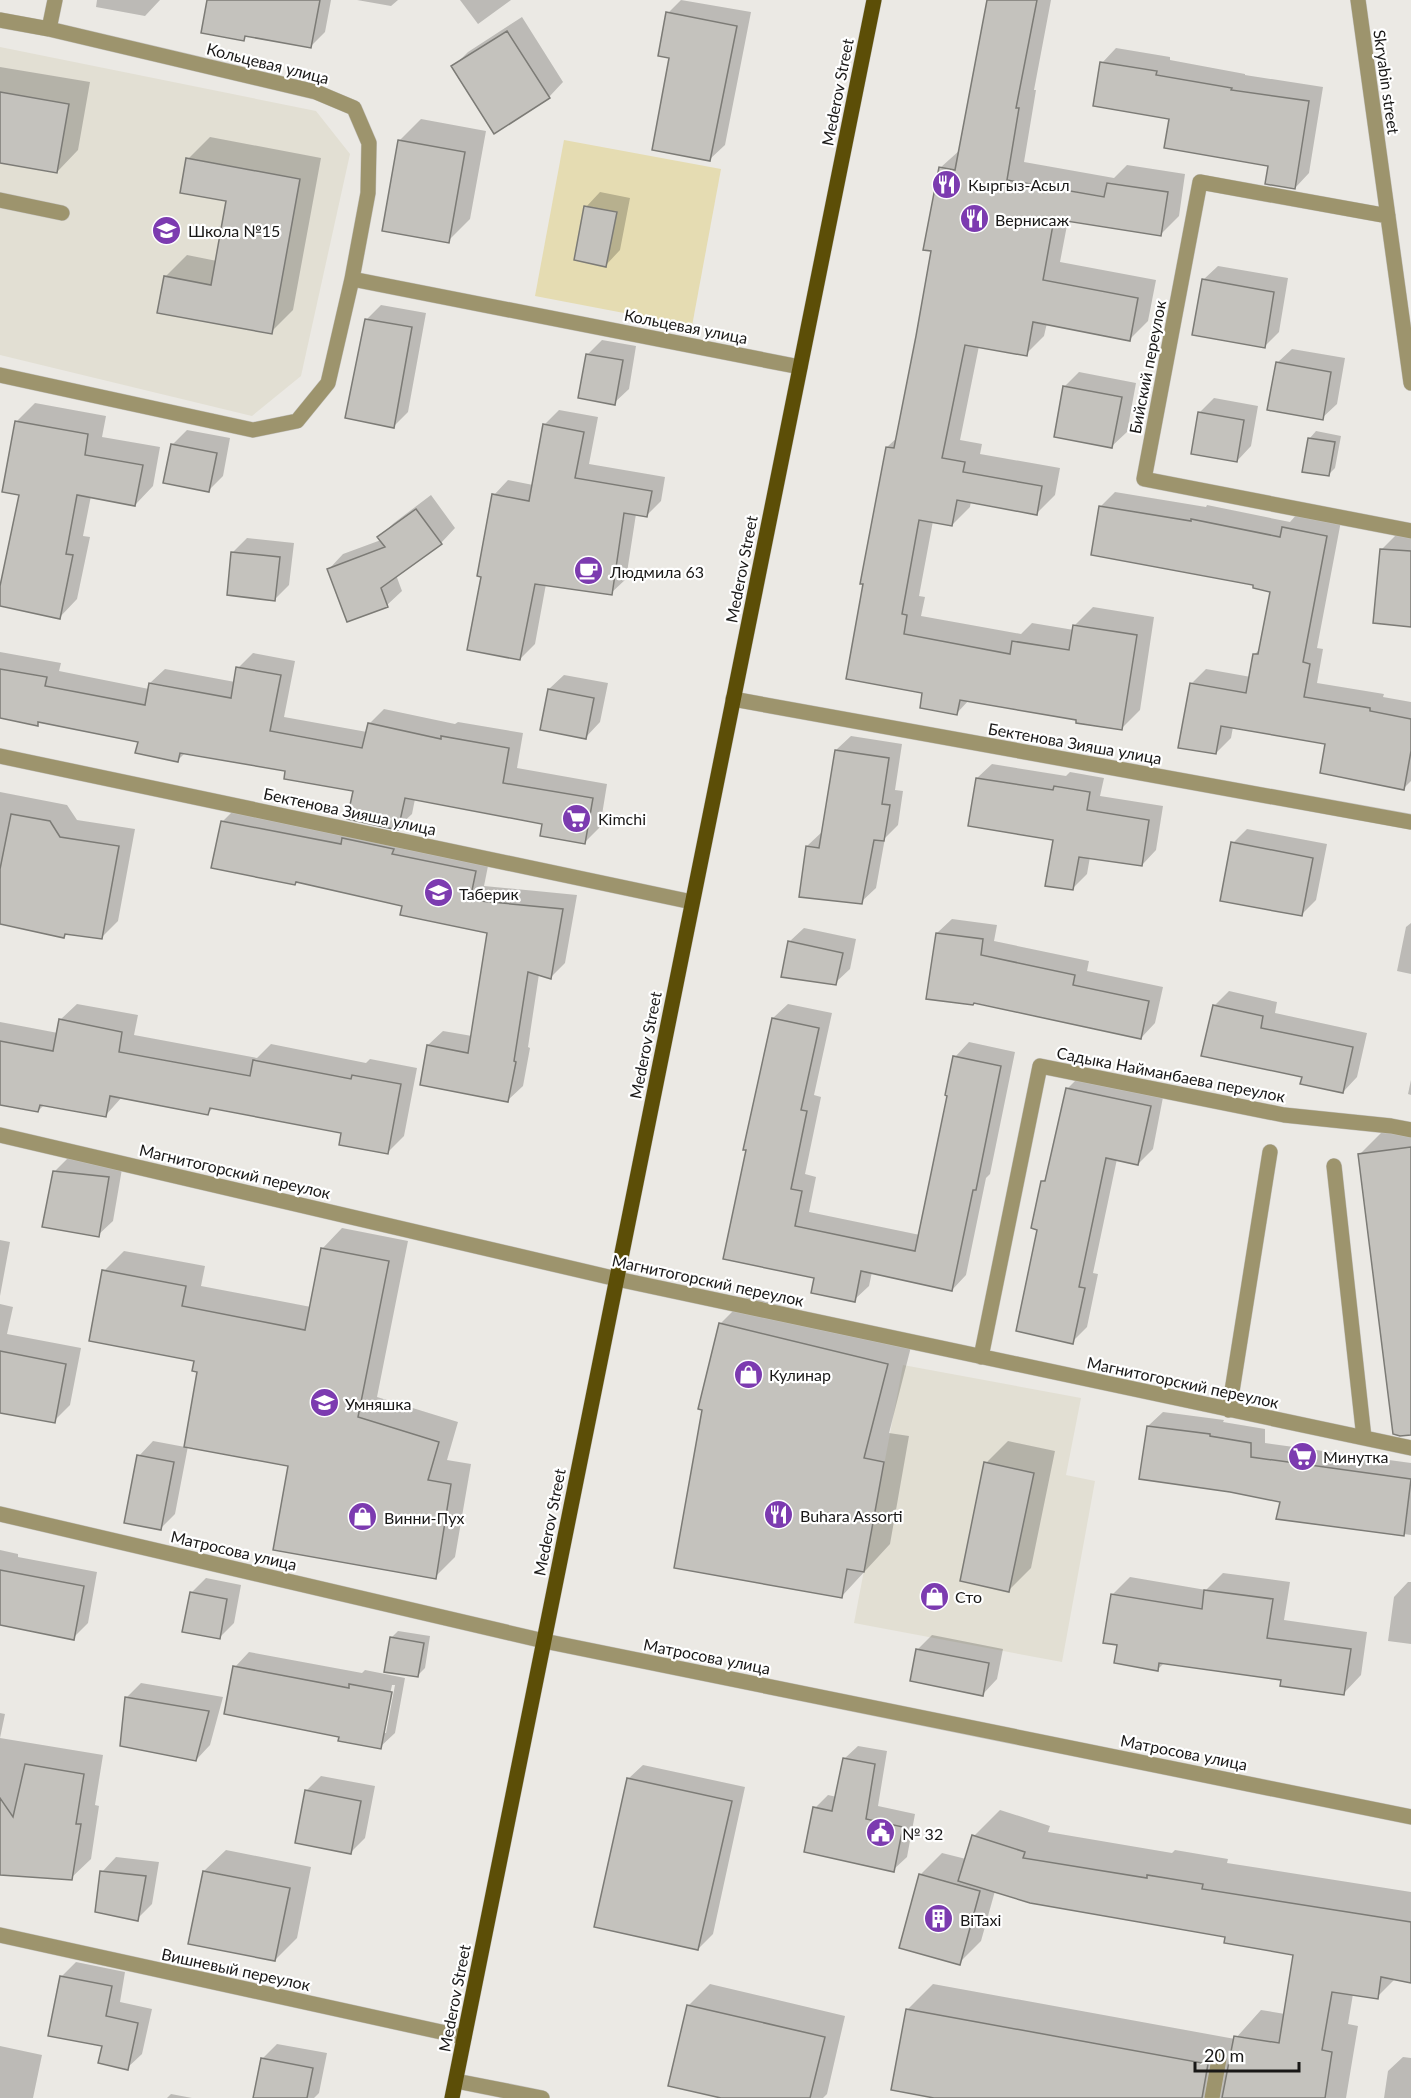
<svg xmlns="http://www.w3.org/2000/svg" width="1411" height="2098" viewBox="0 0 1411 2098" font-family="Lato,sans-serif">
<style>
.built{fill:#e2dfd3}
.green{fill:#e5dcb2}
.shadow{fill:#0003;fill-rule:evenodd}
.building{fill:#c4c2bd;stroke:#7c7b76;stroke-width:1.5}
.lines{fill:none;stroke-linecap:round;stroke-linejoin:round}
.minor-casing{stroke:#c5c3bf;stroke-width:16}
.major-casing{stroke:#c5c3bf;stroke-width:16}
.minor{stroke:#9d946d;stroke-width:15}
.major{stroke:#5c4e07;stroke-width:15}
.labels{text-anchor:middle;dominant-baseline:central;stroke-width:4.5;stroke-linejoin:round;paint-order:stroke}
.street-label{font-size:16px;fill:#191817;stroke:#fff}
.poi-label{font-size:16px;fill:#191817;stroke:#fff;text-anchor:start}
</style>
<rect width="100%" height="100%" fill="#ebe9e4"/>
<!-- built -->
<path class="built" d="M0,47L316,111L350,154L301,376L252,416L0,355Z
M903,1365L1081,1398L1066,1475L1095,1481L1062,1662L854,1623Z"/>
<!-- green -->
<path class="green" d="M564,140L721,169L692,326L535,296Z"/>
<!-- shadow -->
<path class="shadow" d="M97,0H160L145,16L96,7Z
M209,0H331L325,32L310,47L247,35L243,39Z
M357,0H398L391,6Z
M460,0H511L478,24Z
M681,0L751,12L725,145L710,159L668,13Z
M999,0H1051L1034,90H1036L1024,162L1114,178L1127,165L1185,174L1179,216L1160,235L1068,220L1060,262L1156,280L1148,321L1130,339L1047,323L1044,336L1026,354L979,346L960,440L982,444L980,454L1060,468L1055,495L1037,513L971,501L970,507L952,525L933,521L919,596L925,597L921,616L1021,634L1032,623L1074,630L1075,625L1093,607L1154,617L1140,710L1122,728L1078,719L969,700L957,713L924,691L847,678L887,447L898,437L932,250L940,168L960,150Z
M522,17L563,82L549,97L453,67L468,52Z
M1116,48L1170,57V60L1245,74V75L1323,87L1309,173L1295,188L1270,165L1171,117L1102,63Z
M0,67L90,82L78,150L57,172L0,162Z
M421,119L486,131L470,219L448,241L399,141Z
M210,137L321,158L293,310L271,332L165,277L187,255L217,261L228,200L188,159Z
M600,192L630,198L620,250L606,265L586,207Z
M1218,266L1288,278L1279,332L1264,347L1203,280Z
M381,305L426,313L408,412L393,427L366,320Z
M602,340L636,346L629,389L614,403L588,354Z
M1292,349L1345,358L1337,404L1322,418L1277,363Z
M1079,372L1136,383L1127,432L1112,446L1064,387Z
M1214,398L1258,406L1251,446L1237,461L1199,413Z
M35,403L106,416L102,437L160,447L153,486L135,505L91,496L83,536L90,537L77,599L59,618L0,605V593L21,494L4,491L17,421Z
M559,410L598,417L589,464L665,477L661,501L647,515L636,514L626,579L611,593L546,584L535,644L520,659L482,576L494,495L508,480L533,485L545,424Z
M187,430L230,438L223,476L209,490L172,445Z
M1316,431L1341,436L1335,468L1328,475L1310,438Z
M1115,492L1206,507L1207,505L1290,522L1298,513L1341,521L1317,648L1323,649L1317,683L1384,694L1383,697L1411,702V781L1403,789L1326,743L1233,727L1231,738L1216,753L1191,684L1206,669L1251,677L1255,654L1260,649L1272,591L1255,584L1100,507Z
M431,495L455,528L441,543L396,575L402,591L387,605L329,569L343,554L381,540L379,537L394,523Z
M1396,535L1411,536V625L1382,549Z
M247,538L294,543L289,585L275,599L233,552Z
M0,652L61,663L59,671L149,689L150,683L165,669L235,682L238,668L253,653L295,661L284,717L367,732L369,724L384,709L455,724L458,722L523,733L517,768L607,784L600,827L585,842L544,822L415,799L412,814L397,828L354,790L287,770L186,752L178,760L139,740L40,721L37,724L0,717Z
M564,675L608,683L600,722L586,737L549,689Z
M851,736L902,744L895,790L903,791L898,825L885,838L876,888L861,902L807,846L822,832L836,750Z
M992,764L1066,776L1070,772L1104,778L1100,796L1163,806L1156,850L1142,865L1090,857L1087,874L1072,889L1055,838L977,778Z
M0,792L67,805L77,820L135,829L118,921L101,938L67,933L64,936L0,922Z
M237,807L490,856L484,886L577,895L565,963L551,977L539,974L528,1047L530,1048L523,1086L508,1100L428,1045L443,1031L472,1036L488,931L403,905L222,822Z
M1247,829L1327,844L1316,900L1301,915L1233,843Z
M952,919L997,925L994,941L1089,961L1087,971L1163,987L1155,1023L1141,1038L937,933Z
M1411,923V974L1397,971L1406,927Z
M804,928L856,939L850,969L835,983L789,942Z
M1229,991L1277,1002L1275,1013L1367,1033L1357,1077L1343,1092L1304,1076L1214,1006Z
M77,1004L138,1015L134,1035L257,1058L271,1044L366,1063L370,1059L417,1068L404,1136L387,1153L343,1132L214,1107L208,1113L122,1097L105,1116L45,1104L38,1111L0,1103V1022L58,1033L60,1020Z
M788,1004L832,1013L814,1095L821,1097L805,1174L816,1177L809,1212L920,1235L949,1095L955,1057L969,1042L1015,1052L990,1174L986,1178L966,1275L952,1290L872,1272L869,1286L854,1300L816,1277L725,1258L773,1018Z
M1082,1074L1164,1092L1153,1149L1138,1164L1117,1159L1093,1273L1098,1274L1087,1327L1072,1342L1043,1181L1048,1177L1067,1089Z
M1411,1080V1095L1408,1094Z
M1411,1123V1431L1360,1154L1388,1126Z
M69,1157L123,1163L113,1221L98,1235L54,1172Z
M342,1228L408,1241L377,1397L458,1422L447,1460L471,1464L455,1557L435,1577L290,1465L188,1446L175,1514L161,1528L139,1456L153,1441L185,1447L199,1371L196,1360L104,1271L124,1251L205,1266L201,1286L311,1307L322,1249Z
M0,1240L10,1242L0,1296Z
M747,1297L913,1339L889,1433L909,1436L890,1544L842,1596L721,1323Z
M0,1304L13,1307L7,1334L81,1348L70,1405L54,1421L0,1411Z
M1163,1412L1224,1420L1223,1422L1265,1429V1443L1411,1463V1535L1305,1520L1281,1500L1148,1426Z
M1008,1441L1055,1451L1031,1568L1009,1590L986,1463Z
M0,1550L18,1554V1557L97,1572L88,1623L73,1638L0,1623Z
M1223,1573L1290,1582L1284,1620L1367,1632L1361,1675L1344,1693L1283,1678L1165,1662L1158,1669L1119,1644L1113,1594L1130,1577L1206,1590Z
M206,1578L241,1585L234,1623L219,1638L191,1593Z
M1408,1582H1411V1644L1388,1641L1394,1597Z
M398,1631L430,1636L425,1668L418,1675L391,1638Z
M932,1635L1003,1649L997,1679L983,1694L912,1680L918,1649Z
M249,1652L362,1673L365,1670L405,1678L395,1733L380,1747L341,1735L235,1667ZM392,1685H395L386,1733H382Z
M141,1683L223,1697L210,1745L196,1760L126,1698Z
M0,1713L5,1714L0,1738L103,1755L95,1805L99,1806L91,1859L71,1878L0,1873Z
M858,1746L887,1751L878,1806L915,1814L907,1857L893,1870L815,1808L828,1795L837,1797L844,1759Z
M643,1765L745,1787L713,1934L698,1949L628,1779Z
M321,1776L375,1786L365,1838L351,1852L307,1790Z
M1000,1810L1050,1826L1048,1832L1172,1853L1175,1850L1228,1859L1227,1863L1411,1892V1981L1396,1978L1377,1997L1353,1994L1348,2024L1358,2026L1346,2098H942L907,2010L933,1984L1235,2039L1261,2010L1285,2014L1295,1953L1227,1936L995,1891L981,1941L959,1963L920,1875L942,1853L966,1859L974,1836Z
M226,1850L311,1867L297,1938L275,1960L204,1871Z
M116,1857L159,1862L152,1904L137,1919L102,1872Z
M76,1962L125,1972L120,2002L152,2009L142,2054L127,2068L103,2045L61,1977Z
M710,1984L845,2016L827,2094L823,2098H728L688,2006Z
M277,2044L327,2053L319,2093L314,2098H255L263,2058Z
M0,2046L42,2055L33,2098H0Z
M1403,2057L1411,2058V2098H1384L1388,2071Z
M171,2094L192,2098H167Z"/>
<!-- building -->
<path class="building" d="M207,0H320L311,48L245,36L244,41L201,33Z
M987,0H1037L1016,108H1019L1007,180L1104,197L1107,183L1168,192L1161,236L1054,219L1043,280L1138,298L1130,341L1033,322L1027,356L965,345L942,458L965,462L963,472L1042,486L1037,515L957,500L952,526L919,520L902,614L907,615L904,634L1010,654L1012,641L1069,650L1073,625L1137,635L1122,730L1076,723V720L960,700L957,715L920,708L922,693L846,679L863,584H860L886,447L894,448L916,336L931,251L923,250L939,167L955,170Z
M666,12L737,26L710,161L652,150L669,58L658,56Z
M507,31L550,98L494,134L451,66Z
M1100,62L1157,71L1156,75L1232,88L1231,90L1309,101L1295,189L1265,184L1268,166L1164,148L1169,119L1093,106Z
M0,92L69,104L57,173L0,163Z
M398,140L465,152L449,243L382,231Z
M186,158L300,179L272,334L157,313L164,276L211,285L226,201L180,193Z
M584,206L617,212L606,267L574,260Z
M1202,279L1274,292L1265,348L1192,335Z
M365,319L412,327L394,428L345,418Z
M586,354L623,360L615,405L578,398Z
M1276,362L1331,372L1323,420L1267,410Z
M1063,386L1122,397L1112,448L1054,437Z
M1198,412L1244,420L1237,462L1191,454Z
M15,421L88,434L85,455L143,465L135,506L77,495L66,554L73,555L60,619L0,606V586L19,495L2,492Z
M543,424L584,432L575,478L652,491L647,517L624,513L612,595L535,584L520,660L467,650L481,577L477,576L492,494L529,501Z
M1308,438L1335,442L1329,476L1302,472Z
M171,444L217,453L209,492L163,483Z
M1099,506L1191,521V519L1280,537L1282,527L1327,536L1303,662L1310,664L1304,697L1370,708V711L1411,719V751L1404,790L1320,773L1325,744L1221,726L1216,754L1178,748L1190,683L1246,693L1253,654H1258L1270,592L1253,588V585L1091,555Z
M416,509L442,544L381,588L388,607L347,622L327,569L385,547L377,537Z
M1380,549L1411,551V627L1373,623Z
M231,552L280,557L275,601L227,595Z
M236,667L281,675L270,731L362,748L368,723L441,739V736L509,748L503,783L593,798L585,844L540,836L542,824L405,798L398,830L347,819L353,791L284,779L285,771L180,753L178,762L135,753L138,742L38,722V726L0,718V669L47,677L45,686L145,705L149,683L231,698Z
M548,689L594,698L586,739L540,730Z
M835,750L889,758L882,804L890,805L884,841L874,840L862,904L799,897L806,846L819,848Z
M976,778L1053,790L1054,786L1090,792L1087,810L1149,820L1142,866L1079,857L1073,890L1045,886L1053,840L968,826Z
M11,814L50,821L60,837L119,846L102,939L65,934L64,938L0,924V869Z
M221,821L341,844L342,838L394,849L392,854L476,871L470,900L563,909L551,979L528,972L514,1061L516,1062L508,1102L420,1085L427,1045L468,1053L487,933L400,915L402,906L296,882L295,885L211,868Z
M1231,842L1313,858L1302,916L1220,901Z
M936,933L983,939L981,955L1075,975L1073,985L1149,1001L1141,1039L974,1003L973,1005L926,999Z
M788,941L843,953L836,985L781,977Z
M1213,1005L1263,1016L1261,1028L1353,1047L1343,1093L1300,1084L1302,1077L1201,1056Z
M772,1018L819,1028L801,1110L807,1111L791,1189L802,1191L795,1226L915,1251L947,1096L945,1095L953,1056L1001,1066L976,1190H973L952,1291L861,1271L855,1302L811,1293L814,1278L723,1259L746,1150H743Z
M59,1019L122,1032L119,1052L250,1076L253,1060L351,1079L352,1075L401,1084L388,1154L339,1145L341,1133L210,1108L208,1115L110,1096L106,1117L40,1105L38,1112L0,1105V1041L53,1051Z
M1066,1088L1151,1106L1138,1165L1106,1158L1079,1287L1085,1288L1073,1344L1016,1331L1037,1230L1031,1228L1041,1181H1045Z
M1411,1147V1435L1400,1436L1393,1434L1358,1154Z
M53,1171L109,1177L99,1237L42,1227Z
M321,1248L389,1261L358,1417L439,1442L428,1480L451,1484L436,1579L273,1550L288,1466L184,1447L197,1372L192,1371L194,1361L89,1341L102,1270L186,1286L182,1306L305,1330Z
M719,1323L888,1364L864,1458L884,1462L864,1572L847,1569L842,1598L674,1568L702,1410L698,1409Z
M0,1351L66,1364L55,1423L0,1413Z
M1147,1426L1210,1434V1436L1251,1443V1457L1411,1479L1404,1536L1276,1519L1280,1502L1230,1492L1139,1479Z
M137,1455L174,1462L161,1530L124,1523Z
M984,1462L1034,1473L1009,1592L960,1581Z
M0,1570L84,1586L74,1640L0,1625Z
M1204,1590L1273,1599L1267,1638L1351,1649L1344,1695L1280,1686L1281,1680L1159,1663L1158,1671L1114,1663L1117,1645L1103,1643L1111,1594L1202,1609Z
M190,1592L227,1599L220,1639L182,1632Z
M390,1637L424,1643L418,1677L384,1672Z
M916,1649L989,1663L983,1696L910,1681Z
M233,1666L349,1688V1684L392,1692L381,1749L338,1741L339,1737L224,1714Z
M125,1697L209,1711L196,1761L120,1746Z
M843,1758L875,1764L866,1819L903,1827L894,1872L804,1852L813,1807L832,1811Z
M25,1764L84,1774L76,1824H81L72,1880L0,1875V1798L13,1817Z
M627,1778L732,1801L698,1950L594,1927Z
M305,1790L361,1801L351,1854L295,1843Z
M972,1835L1025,1852L1023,1858L1147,1878V1875L1203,1884L1202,1889L1411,1922V1983L1381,1977L1378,1999L1332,1992L1322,2050L1332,2052L1325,2098H1222L1234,2036L1279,2043L1293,1955L1224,1943L1225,1937L1030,1903L958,1881Z
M100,1871L146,1876L138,1921L95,1912Z
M203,1871L290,1888L275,1961L188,1944Z
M919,1874L980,1891L960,1965L899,1948Z
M60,1976L112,1986L106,2016L138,2023L128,2070L98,2063L102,2046L48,2036Z
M687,2005L825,2037L810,2098H721L668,2086Z
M906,2009L1208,2064L1202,2098H934L891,2090Z
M261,2058L313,2068L307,2098H253Z"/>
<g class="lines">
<defs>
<path id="minor" d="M1358,0L1411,383
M0,20L49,29L316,92L354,108L369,143L368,193L352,279L328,383L297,421L253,430L0,375
M49,29L55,0
M0,200L62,213
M1388,216L1200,182L1144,479L1411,531
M352,279L800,367
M733,699L1411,822
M0,756L692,902
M0,1135L617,1279L1411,1448
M1334,1166L1364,1438
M981,1357L1040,1066L1284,1115L1391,1126L1411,1130
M1229,1410L1270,1152
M0,1514L544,1641L1411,1817
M0,1935L464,2037
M456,2081L542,2098
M1212,2098L1219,2059"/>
<path id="major" d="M452,2098L874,0"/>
</defs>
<!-- minor casing -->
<use href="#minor" class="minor-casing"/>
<!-- major casing -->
<use href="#major" class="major-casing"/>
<!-- minor -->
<use href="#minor" class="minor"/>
<!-- major -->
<use href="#major" class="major"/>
</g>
<!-- icons -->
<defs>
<symbol id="restaurant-disc" viewBox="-11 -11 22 22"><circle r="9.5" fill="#7c3bb0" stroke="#fff"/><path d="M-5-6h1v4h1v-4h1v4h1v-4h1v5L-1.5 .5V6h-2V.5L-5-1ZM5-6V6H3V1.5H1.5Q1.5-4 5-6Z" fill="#fff"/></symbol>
<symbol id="school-disc" viewBox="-11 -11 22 22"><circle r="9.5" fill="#7c3bb0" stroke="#fff"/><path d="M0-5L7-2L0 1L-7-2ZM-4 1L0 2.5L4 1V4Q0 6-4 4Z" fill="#fff"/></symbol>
<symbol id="cafe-disc" viewBox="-11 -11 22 22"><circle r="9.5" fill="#7c3bb0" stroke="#fff"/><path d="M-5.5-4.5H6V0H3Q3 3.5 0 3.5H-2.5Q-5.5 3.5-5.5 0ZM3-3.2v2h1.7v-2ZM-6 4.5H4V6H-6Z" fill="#fff"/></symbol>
<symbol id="supermarket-disc" viewBox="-11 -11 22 22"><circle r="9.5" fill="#7c3bb0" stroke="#fff"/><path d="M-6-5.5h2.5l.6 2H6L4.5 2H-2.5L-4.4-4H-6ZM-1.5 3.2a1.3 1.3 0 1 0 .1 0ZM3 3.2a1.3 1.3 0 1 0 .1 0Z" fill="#fff"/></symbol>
<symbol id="shop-disc" viewBox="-11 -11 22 22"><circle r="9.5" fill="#7c3bb0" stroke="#fff"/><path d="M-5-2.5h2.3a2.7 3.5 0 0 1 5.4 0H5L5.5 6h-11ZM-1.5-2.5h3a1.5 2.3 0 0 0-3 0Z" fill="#fff"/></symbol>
<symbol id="civic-disc" viewBox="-11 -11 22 22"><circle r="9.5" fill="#7c3bb0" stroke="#fff"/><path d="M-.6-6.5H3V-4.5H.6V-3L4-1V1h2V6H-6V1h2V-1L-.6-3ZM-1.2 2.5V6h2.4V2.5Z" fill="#fff"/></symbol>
<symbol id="building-disc" viewBox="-11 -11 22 22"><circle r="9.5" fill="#7c3bb0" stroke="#fff"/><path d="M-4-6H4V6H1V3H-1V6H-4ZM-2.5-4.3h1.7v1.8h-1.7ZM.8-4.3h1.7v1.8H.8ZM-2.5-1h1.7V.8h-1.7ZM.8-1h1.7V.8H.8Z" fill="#fff"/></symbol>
</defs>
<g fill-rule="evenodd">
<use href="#restaurant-disc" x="930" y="168" width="33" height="33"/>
<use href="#restaurant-disc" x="958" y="202" width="33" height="33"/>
<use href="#school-disc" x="150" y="214" width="33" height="33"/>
<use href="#cafe-disc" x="572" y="554" width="33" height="33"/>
<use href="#supermarket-disc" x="560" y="802" width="33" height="33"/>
<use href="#school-disc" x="422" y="876" width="33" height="33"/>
<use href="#shop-disc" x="732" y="1358" width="33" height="33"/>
<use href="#school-disc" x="308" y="1386" width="33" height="33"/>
<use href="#supermarket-disc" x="1286" y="1440" width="33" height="33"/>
<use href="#restaurant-disc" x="762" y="1498" width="33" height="33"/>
<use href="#shop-disc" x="346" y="1500" width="33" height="33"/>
<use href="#shop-disc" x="918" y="1580" width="33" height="33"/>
<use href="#civic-disc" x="864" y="1816" width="33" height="33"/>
<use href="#building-disc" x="922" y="1902" width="33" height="33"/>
</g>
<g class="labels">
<!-- street labels -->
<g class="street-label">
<text transform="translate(268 63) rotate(14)">Кольцевая улица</text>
<text transform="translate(1387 82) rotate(82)">Skryabin street</text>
<text transform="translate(837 92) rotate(-79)">Mederov Street</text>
<text transform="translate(686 326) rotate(11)">Кольцевая улица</text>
<text transform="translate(1147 367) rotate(-79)">Бийский переулок</text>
<text transform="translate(741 569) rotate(-79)">Mederov Street</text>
<text transform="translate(1075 743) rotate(10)">Бектенова Зияша улица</text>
<text transform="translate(350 811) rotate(12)">Бектенова Зияша улица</text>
<text transform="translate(645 1045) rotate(-79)">Mederov Street</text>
<text transform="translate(1171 1074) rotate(11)">Садыка Найманбаева переулок</text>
<text transform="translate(235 1171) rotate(13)">Магнитогорский переулок</text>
<text transform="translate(708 1280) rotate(12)">Магнитогорский переулок</text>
<text transform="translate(1183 1382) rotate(12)">Магнитогорский переулок</text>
<text transform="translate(549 1522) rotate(-79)">Mederov Street</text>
<text transform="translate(234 1550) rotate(13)">Матросова улица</text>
<text transform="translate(707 1656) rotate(11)">Матросова улица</text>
<text transform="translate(1184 1752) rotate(11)">Матросова улица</text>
<text transform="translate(236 1969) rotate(12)">Вишневый переулок</text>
<text transform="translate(454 1998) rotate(-79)">Mederov Street</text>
</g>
<!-- poi labels -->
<g class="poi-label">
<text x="968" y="184">Кыргыз-Асыл</text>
<text x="995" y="219">Вернисаж</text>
<text x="188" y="230">Школа №15</text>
<text x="610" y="571">Людмила 63</text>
<text x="598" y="818">Kimchi</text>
<text x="459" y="893">Таберик</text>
<text x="769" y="1374">Кулинар</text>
<text x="345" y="1403">Умняшка</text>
<text x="1323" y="1456">Минутка</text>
<text x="800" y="1515">Buhara Assorti</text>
<text x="384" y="1517">Винни-Пух</text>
<text x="955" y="1596">Сто</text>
<text x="902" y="1833">№ 32</text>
<text x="960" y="1919">BiTaxi</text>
</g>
</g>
<!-- scale -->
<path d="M1195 2062v9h104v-9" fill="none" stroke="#191817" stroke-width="3"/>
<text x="1204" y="2062" font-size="18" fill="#191817" stroke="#ffffff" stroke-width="4.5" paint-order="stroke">20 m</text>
</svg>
